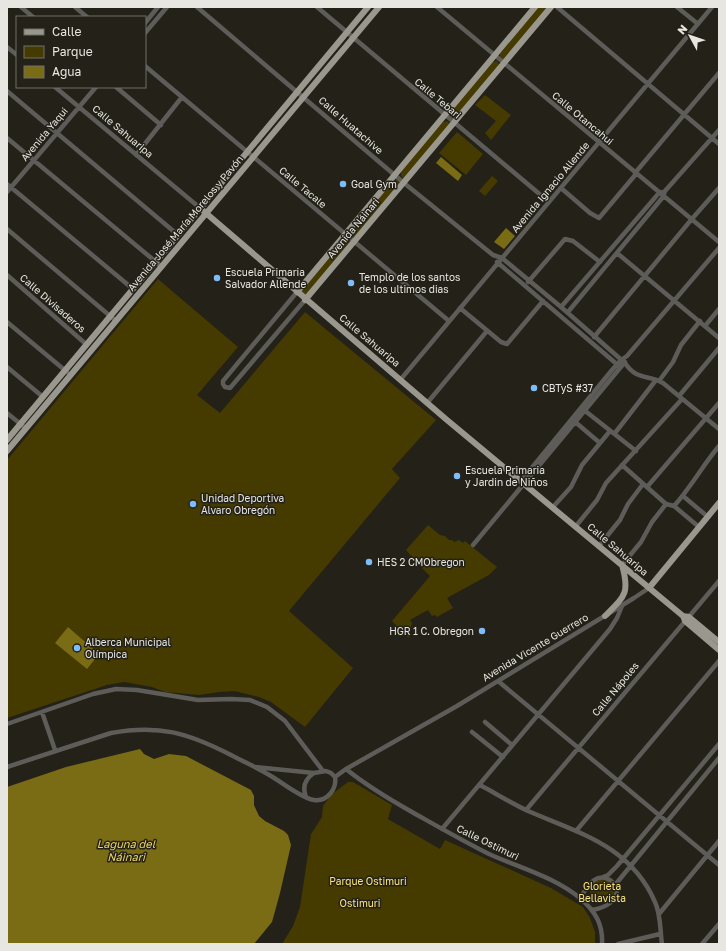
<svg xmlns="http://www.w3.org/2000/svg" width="726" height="951" viewBox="0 0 726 951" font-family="'Golos Text',sans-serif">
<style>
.green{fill:#453a00}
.water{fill:#7a6b15}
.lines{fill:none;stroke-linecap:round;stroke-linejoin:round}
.minor{stroke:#5d5c58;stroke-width:4.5}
.major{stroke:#9a988e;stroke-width:6}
.poi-dot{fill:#7ebdf9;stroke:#232118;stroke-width:1.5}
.labels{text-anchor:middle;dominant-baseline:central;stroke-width:3;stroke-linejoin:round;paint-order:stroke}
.street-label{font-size:10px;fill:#e7e6e0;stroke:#232118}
.poi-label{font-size:10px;fill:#e7e6e0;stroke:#232118;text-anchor:start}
.park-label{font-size:10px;fill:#fbe579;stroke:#232118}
.water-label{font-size:11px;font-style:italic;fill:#e9d367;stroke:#232118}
</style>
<rect width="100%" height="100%" fill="#232118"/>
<!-- green -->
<path class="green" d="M538,7H549L504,59H502L500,57V54Z
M497,61L499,64V66L455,118H453L451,117L450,113L453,108L492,62Z
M485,95L511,115L491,140L485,133L496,121L475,105Z
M447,121L450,123L405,178H403L401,176V173L403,168L443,122Z
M457,132L483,154L466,175L439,153Z
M492,176L498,181L485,196L479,191Z
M397,180L400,183L355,237H353L351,236V232L393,181Z
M347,239L350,242L305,296L301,291L343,240Z
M158,279L238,347L197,395L220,413L305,312L436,420L392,469L400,478L289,611L353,668L305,727L271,702L259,697L234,691L219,692L199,695L165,692L152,687L124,682L107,685L7,718V460Z
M428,525L440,535L445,536L449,540H452L454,542L459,540L463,543L465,541L497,567L489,575L447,598L453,608L437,617L435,615L432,616L428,610L410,620L412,623L409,638L392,621L430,576L421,567L406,550Z
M348,782H353L392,805L388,819L440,849L445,840L551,888L583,907L590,918L595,932V944H282L293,926L300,907L311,834L322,817L323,806L331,795Z
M590 891a12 12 0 1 1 24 0a12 12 0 1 1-24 0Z"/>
<!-- water -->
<path class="water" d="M441,157L462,175L458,181L436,163Z
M506,228L515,236L504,249L494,242Z
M68,627L99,654L87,669L55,643Z
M140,749L144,754L154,759L169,754L186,756L251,790L254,796V805L259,816L265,821L284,831L288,835L291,845L280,893L272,922L254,944H7V787L66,767Z"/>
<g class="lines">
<!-- minor -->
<path class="minor" d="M21,7L33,17
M75,7L87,17
M197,7L404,183L493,255L502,258L561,307L625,363C637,381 648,374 663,383L719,429
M317,7L549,202
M437,7L719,242
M557,7L719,144
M677,7L698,24
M145,23L158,7
M145,33L167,7
M7,47L17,55
M145,66L449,321
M55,87L200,208
M116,87L161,125
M7,91L178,235
M7,138L162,267
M136,155L182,97
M635,173L719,73
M7,184L133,289
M561,188L590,213L599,218L636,174
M7,192L96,87
M7,229L116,321
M617,253L719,338
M497,262L619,366
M7,275L87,345
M528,282L565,239L573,241L600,262
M297,292L223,381V384L225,387L230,388L305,300
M561,307L659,193L661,192
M460,308L501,342L507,344L543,301
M568,312L663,197L665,191L719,130
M7,322L67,372
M705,326L719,309
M594,337L691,220L719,188
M7,367L43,397
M401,379L712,7
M659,381L673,362L681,345L700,321
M679,396L719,348
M428,402L487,331
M584,410L636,451
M7,413L23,426
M574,421L600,443
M615,433L656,380
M622,465L666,504L674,506L699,527
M521,481L612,370L621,360L627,356L719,248
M647,487L719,403
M683,496L708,517
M674,506C691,487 703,465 719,446
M553,507L571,487L582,465L610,431
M576,526L597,500L606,483L682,399
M473,545L625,362
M599,546L620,520L628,504L643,484
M622,565L641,542L652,522L666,504
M498,681L719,865
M42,712L55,750
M485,722L512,745
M7,724L93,694L116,689L137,690L198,700L231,699L250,700L267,707L285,721L323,771
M472,732L503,757
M7,767L111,733C159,724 188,733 231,755C244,762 258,768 271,776C283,783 301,798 314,800C327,802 337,789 335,777L331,773L326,771L314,773L255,767
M346,769C367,786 389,799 412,812C437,826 463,841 489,854C520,868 555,877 581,899C596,912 603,925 602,944
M335,777L346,769L457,706L634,598L649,588
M480,785C495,793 511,803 528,811C579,833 631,846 655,902C661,915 660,930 662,944
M306,797C302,787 305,779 314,773
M526,810L719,581
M442,829L610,629L617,618L622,606
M576,831L719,661
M603,877L608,875L617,866L719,744
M615,885L719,758
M580,898C587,888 595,871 610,880C614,883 616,886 617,891C615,903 604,908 592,910
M659,914L719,841
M618,944L660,934
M702,944L719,924"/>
<!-- major -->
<path class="major" d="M200,208L447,420L683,616L685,621L719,650
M297,292L535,7
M305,300L551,7
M7,440L368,7
M7,451L379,7
M649,588L719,503
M605,616C625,596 630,593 622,565
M683,616L689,617L719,642"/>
</g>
<!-- markers -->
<g class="poi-dot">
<circle cx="343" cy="184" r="4"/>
<circle cx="217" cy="278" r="4"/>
<circle cx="351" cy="283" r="4"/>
<circle cx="534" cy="388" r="4"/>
<circle cx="457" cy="476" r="4"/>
<circle cx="193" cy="504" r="4"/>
<circle cx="369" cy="562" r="4"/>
<circle cx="482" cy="631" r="4"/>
<circle cx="77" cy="648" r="4"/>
</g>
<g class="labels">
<!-- street labels -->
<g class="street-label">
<text transform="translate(438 98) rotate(40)">Calle Tebari</text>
<text transform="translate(583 118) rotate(40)">Calle Otancahui</text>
<text transform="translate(351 125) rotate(41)">Calle Huatachive</text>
<text transform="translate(123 131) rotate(40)">Calle Sahuaripa</text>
<text transform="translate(44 134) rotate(-50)">Avenida Yaqui</text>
<text transform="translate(303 187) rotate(40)">Calle Tacale</text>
<text transform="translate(550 187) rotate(-50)">Avenida Ignacio Allende</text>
<text transform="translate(185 223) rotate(-50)">Avenida José María Morelos y Pavón</text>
<text transform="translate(353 228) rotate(-50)">Avenida Náinari</text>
<text transform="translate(53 303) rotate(41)">Calle Divisaderos</text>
<text transform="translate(370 340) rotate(40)">Calle Sahuaripa</text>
<text transform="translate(618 549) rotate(40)">Calle Sahuaripa</text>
<text transform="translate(535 647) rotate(-31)">Avenida Vicente Guerrero</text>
<text transform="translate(615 689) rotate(-50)">Calle Nápoles</text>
<text transform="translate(488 842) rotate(26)">Calle Ostimuri</text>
</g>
<!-- poi labels -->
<g class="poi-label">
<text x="351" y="184">Goal Gym</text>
<text x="225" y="272">Escuela Primaria<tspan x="225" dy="12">Salvador Allende</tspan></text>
<text x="359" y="277">Templo de los santos<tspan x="359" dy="12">de los ultimos dias</tspan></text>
<text x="542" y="388">CBTyS #37</text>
<text x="465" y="470">Escuela Primaria<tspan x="465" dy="12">y Jardin de Niños</tspan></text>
<text x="201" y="498">Unidad Deportiva<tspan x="201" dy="12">Alvaro Obregón</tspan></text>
<text x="377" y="562">HES 2 CMObregon</text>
<text x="474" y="631" text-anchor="end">HGR 1 C. Obregon</text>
<text x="85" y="642">Alberca Municipal<tspan x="85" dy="12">Olímpica</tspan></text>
</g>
<!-- park labels -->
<g class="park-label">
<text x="368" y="881">Parque Ostimuri</text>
<text x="602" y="886">Glorieta<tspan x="602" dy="12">Bellavista</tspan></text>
<text x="360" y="903">Ostimuri</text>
</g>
<!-- water labels -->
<g class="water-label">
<text x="126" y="843">Laguna del<tspan x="126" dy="13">Náinari</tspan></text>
</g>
</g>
<!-- border -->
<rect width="726" height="951" fill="none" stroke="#e7e6e0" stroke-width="16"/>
<!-- legend -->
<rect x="16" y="16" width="130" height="72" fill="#232118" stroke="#717068"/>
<rect x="24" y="29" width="20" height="6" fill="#9a988e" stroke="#717068"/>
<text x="52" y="36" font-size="12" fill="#e7e6e0">Calle</text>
<rect x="24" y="46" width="20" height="12" fill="#453a00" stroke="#717068"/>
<text x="52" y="56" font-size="12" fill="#e7e6e0">Parque</text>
<rect x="24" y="66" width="20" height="12" fill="#7a6b15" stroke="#717068"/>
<text x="52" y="76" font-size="12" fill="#e7e6e0">Agua</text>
<!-- north arrow -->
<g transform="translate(690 36) rotate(310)" stroke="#232118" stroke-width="3" paint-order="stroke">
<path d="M0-3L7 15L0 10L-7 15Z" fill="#e7e6e0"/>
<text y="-6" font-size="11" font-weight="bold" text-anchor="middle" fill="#e7e6e0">N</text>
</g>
</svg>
